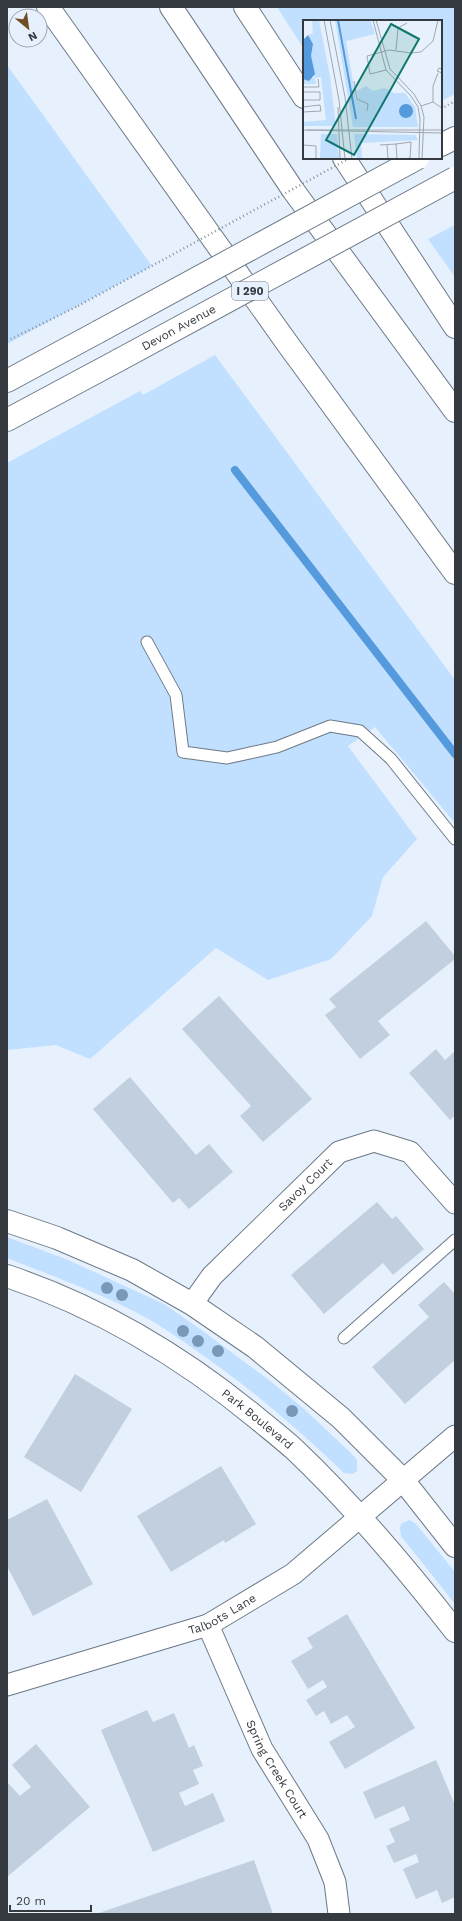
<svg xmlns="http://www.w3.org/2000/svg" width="462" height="1921" viewBox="0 0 462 1921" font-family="'Work Sans',sans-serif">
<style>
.green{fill:#c1dffe}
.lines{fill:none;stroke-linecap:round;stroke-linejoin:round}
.stream{stroke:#569ade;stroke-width:8}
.building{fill:#c2cfde}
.lane-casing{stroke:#6d7986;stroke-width:13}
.street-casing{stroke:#6d7986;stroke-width:23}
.secondary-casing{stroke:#6d7986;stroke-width:24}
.highway-casing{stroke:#6d7986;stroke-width:24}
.path{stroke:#8a929b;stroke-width:2.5;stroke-dasharray:1 3;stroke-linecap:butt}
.lane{stroke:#fff;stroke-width:11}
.street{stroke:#fff;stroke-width:21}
.secondary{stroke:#fff;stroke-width:22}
.highway{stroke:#fff;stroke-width:22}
.secondary-bridge-casing{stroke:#6d7986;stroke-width:24;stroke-linecap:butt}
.path-bridge{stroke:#8a929b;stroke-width:2.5;stroke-dasharray:1 3;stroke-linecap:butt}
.secondary-bridge{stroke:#fff;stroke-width:22}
.tree{fill:#7997b6}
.labels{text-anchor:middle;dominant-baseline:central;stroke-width:3.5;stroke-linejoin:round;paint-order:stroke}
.shield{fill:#e6f1fd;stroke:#6a7179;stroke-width:1}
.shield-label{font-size:11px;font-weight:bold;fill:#353a40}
.street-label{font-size:12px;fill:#353a40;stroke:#e6f1fd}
.inset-river{fill:none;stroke:#569ade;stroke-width:2}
.inset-road{fill:none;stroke:#9fa8b1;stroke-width:1}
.view{fill:#0f766e;fill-opacity:0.15;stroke:#0f766e;stroke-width:2}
.inset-edge{fill:none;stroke:#353a40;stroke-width:2}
</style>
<rect width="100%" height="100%" fill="#e6f1fd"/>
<!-- green -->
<path class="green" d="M277,7H455V94L441,101V21H304V49Z
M7,65L152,266L7,344Z
M455,225V277L428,239Z
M215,355L455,680V823L375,727L348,746L417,839L383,877L372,916L331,959L268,980L216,948L90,1059L56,1045L7,1050V463L140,391L143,395Z
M7,1237L68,1260L164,1304L200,1329L269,1380L304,1409L352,1454L357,1460V1471L353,1474L344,1473C297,1428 248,1386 194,1349C177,1337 160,1325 141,1315C98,1292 52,1276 7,1258Z
M410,1520L416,1524L455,1572V1604L401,1536L400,1527L402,1523Z"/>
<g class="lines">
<!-- stream -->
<path class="stream" d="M235,470L455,754"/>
</g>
<!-- building -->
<path class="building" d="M426,921L455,956V959L378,1021L390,1035L360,1059L325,1015L336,1007L329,999Z
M219,996L312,1099L263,1142L240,1116L251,1106L182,1029Z
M436,1049L445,1060L455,1051V1115L450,1120L409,1073Z
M130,1077L196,1155L209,1144L233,1172L189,1209L179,1198L173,1203L93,1109Z
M377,1202L392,1219L396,1216L424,1249L393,1275L383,1263L324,1314L291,1275Z
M444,1282L455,1294V1360L405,1404L372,1367L429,1317L418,1305Z
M75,1374L132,1409L81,1492L24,1457Z
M221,1466L256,1524L225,1543L224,1540L171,1572L137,1516Z
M47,1499L93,1584L33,1616L7,1566V1520Z
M347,1614L415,1728L345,1769L329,1742L355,1727L347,1715L331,1724L324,1711L316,1716L306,1700L327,1687L323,1680L308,1689L291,1661L313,1648L307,1638Z
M147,1710L153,1722L174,1713L189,1748L194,1745L203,1766L193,1770L199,1784L179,1793L185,1806L213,1793L225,1821L153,1852L101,1730Z
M36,1744L90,1807L7,1877V1784L8,1783L20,1796L31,1787L12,1765Z
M436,1760L455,1805V1897L442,1903L437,1890L416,1899L403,1869L419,1862L416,1854L394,1863L386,1846L395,1842L389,1829L410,1820L404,1806L375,1819L363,1792Z
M254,1860L273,1914H96Z"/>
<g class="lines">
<defs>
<path id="lane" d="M147,642L176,695L183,752L227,758L277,747L330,726L360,731L391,759L455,839
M344,1338L455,1240"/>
<g id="street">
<path id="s1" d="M192,1304L212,1276L339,1152L374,1141L410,1152L455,1203"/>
<path id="s2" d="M208,1625L262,1749L318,1839L335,1882L339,1914"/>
<path id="s3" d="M7,1685L208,1625L293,1574L455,1436"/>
</g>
<g id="secondary">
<path d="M441,145L455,138"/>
<path d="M7,381L98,332"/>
<path d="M7,420L119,360"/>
<path d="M7,1221L57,1238L132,1270L192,1304L255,1347L341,1418L403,1480L455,1546"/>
<path id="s4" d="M7,1276C99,1307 183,1357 258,1419C270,1429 283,1439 295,1450C353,1505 406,1568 455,1631"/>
</g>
<path id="highway" d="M48,7L287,343L455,573
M171,7L293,190L455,411
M245,7L304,97
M344,158L455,327"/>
</defs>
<!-- lane casing -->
<use href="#lane" class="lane-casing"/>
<!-- street casing -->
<use href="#street" class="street-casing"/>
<!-- secondary casing -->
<use href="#secondary" class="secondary-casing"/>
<!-- highway casing -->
<use href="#highway" class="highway-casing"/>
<!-- path -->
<path class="path" d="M441,109L455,101
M7,341L78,306"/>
<!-- lane -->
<use href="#lane" class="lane"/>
<!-- street -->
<use href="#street" class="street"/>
<!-- secondary -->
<use href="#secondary" class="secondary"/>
<!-- highway -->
<use href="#highway" class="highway"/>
<defs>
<g id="secondary-bridge">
<path d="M98,332L418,158"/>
<path id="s5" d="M119,360L455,178"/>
</g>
</defs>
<!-- secondary-bridge casing -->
<use href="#secondary-bridge" class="secondary-bridge-casing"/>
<!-- path-bridge -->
<path class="path-bridge" d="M78,306L350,158"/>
<!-- secondary-bridge -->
<use href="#secondary-bridge" class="secondary-bridge"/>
</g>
<!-- trees -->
<g class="tree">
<circle cx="107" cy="1288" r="6"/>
<circle cx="122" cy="1295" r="6"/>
<circle cx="183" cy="1331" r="6"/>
<circle cx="198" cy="1341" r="6"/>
<circle cx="218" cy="1351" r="6"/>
<circle cx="292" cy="1411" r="6"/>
</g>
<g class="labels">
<!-- shield labels -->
<rect class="shield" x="232" y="282" width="36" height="18" rx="3"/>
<g class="shield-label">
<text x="250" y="291">I 290</text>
</g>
<!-- street labels -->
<g class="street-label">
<text stroke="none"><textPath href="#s5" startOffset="68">Devon Avenue</textPath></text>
<text stroke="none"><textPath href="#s1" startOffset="165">Savoy Court</textPath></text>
<text stroke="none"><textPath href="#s4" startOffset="290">Park Boulevard</textPath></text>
<text stroke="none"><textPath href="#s3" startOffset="227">Talbots Lane</textPath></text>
<text stroke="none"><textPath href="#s2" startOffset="160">Spring Creek Court</textPath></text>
</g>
</g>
<!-- overview -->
<g transform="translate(303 20)">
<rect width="139" height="139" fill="#e6f1fd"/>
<path d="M9,0H16L27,56L33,106H0V102L23,100L18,57L12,58L13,64H0V59L11,58L8,36L10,24L5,15L10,13ZM32,0H67L70,8L72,14L43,21L53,79L55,78L54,71L63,66L70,71L81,68L91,73H102L112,87L115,107H50ZM18,114H34L36,139H17ZM51,114L112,115L115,120L58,123L59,139H54Z" fill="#c1dffe"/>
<path d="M5,15L10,24L8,36L12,54L6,61L0,59V20ZM96 91a7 7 0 1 1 14 0a7 7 0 1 1-14 0Z" fill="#569ade"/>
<path class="inset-river" d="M35,0L53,99"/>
<path class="inset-road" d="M21,0L36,80L42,139M27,0L42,77L49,139M70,0L83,50L108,76L115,87L117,99L116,139M73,0L87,49L111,74L118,86L121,97L119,139M93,30L95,8L104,3M139,49L136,48L134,51L139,53M83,50L67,54L64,36L86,30L108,33L118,32L130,21L135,0M51,61L54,79L65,84L64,91M0,67H16L15,59M0,72H17V80H0M130,82V66L135,53M118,86L130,82L139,88M0,87L17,85L18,91L0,92M35,87L37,139M0,110L139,113M4,110H139M93,124L108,122L107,138L99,139M0,125L13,126V139M77,125L93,124L94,139M84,125L85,139"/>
<path class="view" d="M88,4L116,19L51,135L23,120Z"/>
<rect width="139" height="139" class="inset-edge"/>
</g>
<!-- border -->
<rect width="462" height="1921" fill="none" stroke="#353a40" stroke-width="16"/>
<!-- north arrow -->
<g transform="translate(28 28) rotate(151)"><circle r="19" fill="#e6f1fd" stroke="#9fa8b1"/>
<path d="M0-3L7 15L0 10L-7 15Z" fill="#704f26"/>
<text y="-6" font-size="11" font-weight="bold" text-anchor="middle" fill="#353a40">N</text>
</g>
<!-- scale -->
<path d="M10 1905v6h81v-6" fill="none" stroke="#353a40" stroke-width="2"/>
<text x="16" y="1905" font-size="12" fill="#353a40" stroke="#e6f1fd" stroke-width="3" paint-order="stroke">20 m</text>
</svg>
